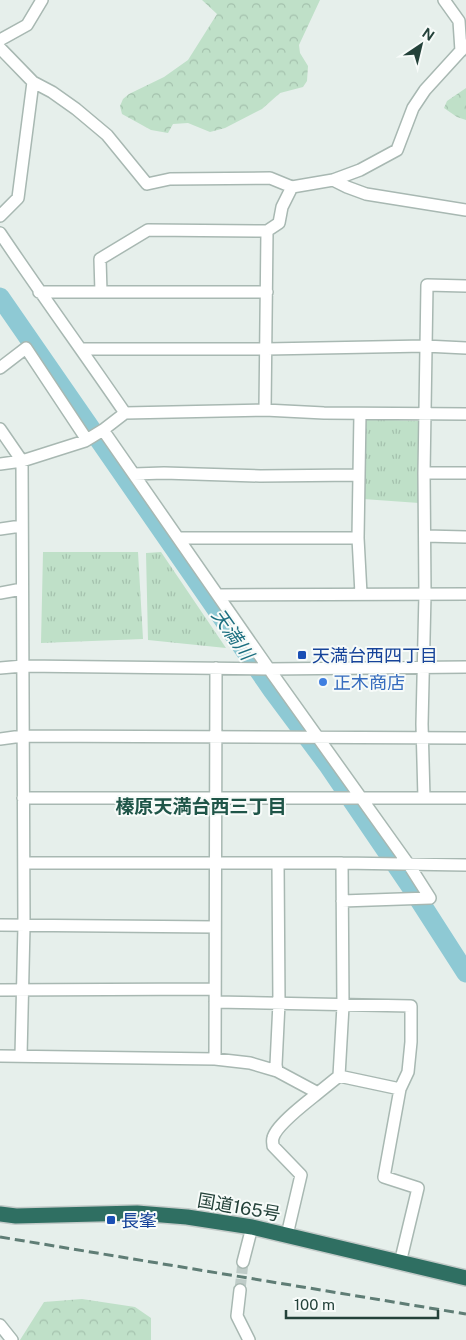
<svg xmlns="http://www.w3.org/2000/svg" width="466" height="1340" viewBox="0 0 466 1340" font-family="'Public Sans','Noto Sans JP',sans-serif">
<style>
.forest{fill:url(#forest-crowns)}
.park{fill:url(#park-tufts)}
.lines{fill:none;stroke-linecap:round;stroke-linejoin:round}
.river{stroke:#8ec9d4;stroke-width:19}
.minor-tunnel{stroke:#bfccc8;stroke-width:11;stroke-dasharray:11 5.5;stroke-linecap:butt}
.minor-casing{stroke:#a8b8b2;stroke-width:14}
.highway-casing{stroke:#c2cac8;stroke-width:18}
.minor{stroke:#fff;stroke-width:11}
.highway{stroke:#2f6f62;stroke-width:15}
.rail{stroke:#5f7d75;stroke-width:3;stroke-dasharray:10 5;stroke-linecap:butt}
.transit-dot{fill:#1a4fb4;stroke:#f7fbf9;stroke-width:2}
.shop-dot{fill:#3f7fe0;stroke:#f7fbf9;stroke-width:2}
.labels{text-anchor:middle;dominant-baseline:central;stroke-width:4;stroke-linejoin:round;paint-order:stroke}
.transit-label{font-size:18px;fill:#164399;stroke:#f7fbf9;text-anchor:start}
.shop-label{font-size:18px;fill:#366cbe;stroke:#f7fbf9;text-anchor:start}
.street-label{font-size:18px;fill:#24423a;stroke:#f7fbf9}
.water-label{font-size:19px;font-style:italic;fill:#1c6f80;stroke:#f7fbf9}
.neighbourhood-label{font-size:19px;font-weight:bold;fill:#1f5548;stroke:#f7fbf9}
</style>
<defs>
<pattern id="forest-crowns" width="20" height="18" patternUnits="userSpaceOnUse" patternTransform="scale(1.25)"><rect width="20" height="18" fill="#bfe0c8"/><path d="M2 6a3 3 0 1 1 6 0M12 15a3 3 0 1 1 6 0" fill="none" stroke="#a4c1ad"/></pattern>
<pattern id="park-tufts" width="24" height="20" patternUnits="userSpaceOnUse" patternTransform="scale(1.25)"><rect width="24" height="20" fill="#bfe0c8"/><path d="M3 7l-1-3M5 7V3M7 7l1-3M15 17l-1-3M17 17v-4M19 17l1-3" fill="none" stroke="#a4c1ad"/></pattern>
</defs>
<rect width="100%" height="100%" fill="#e6efeb"/>
<!-- forest -->
<path class="forest" d="M202,0H320L299,45L300,53L308,66L307,81L303,87L280,93L262,109L225,128L210,132L188,123L173,124L168,133L151,130L122,114L120,106L123,99L129,94L164,77L188,60L217,14Z
M466,88V120L457,117L444,108L447,101Z
M82,1299L135,1307L151,1318V1340H20L44,1302Z"/>
<!-- park -->
<path class="park" d="M365,419L419,421V503L363,499Z
M43,552H138L143,639L41,643Z
M161,552L226,648L148,640L146,553Z"/>
<g class="lines">
<!-- river -->
<path class="river" d="M0,297L272,690L327,764L412,889L466,973"/>
<!-- minor-tunnel -->
<path class="minor-tunnel" d="M240,1290L243,1262"/>
<defs>
<path id="minor" d="M444,0L459,21L461,51
M0,40L27,25L42,0
M0,48L33,82L52,92L76,109L107,135L147,184L170,179L270,178L292,187L333,180L360,170L397,150L413,108L425,90L466,45
M333,180L347,187L366,194L466,210
M0,216L18,198L33,82
M0,233C41,294 84,353 125,413
M39,292H267
M101,292L100,259L148,230L267,231
M81,349H267L425,346L466,348
M0,368L26,348L87,440
M265,410L267,231L279,223L282,207L292,187
M0,429L22,461L24,926L21,1056
M103,430L269,669L409,865L430,898
M0,464L22,461L85,441L103,430L125,413L265,410L324,413L466,414
M424,473H466
M134,474L164,473L260,476L359,475L358,538L361,594
M359,475L360,414
M0,529L21,526
M425,536L466,537
M178,538H358
M0,593L22,589
M218,595L466,594
M0,668L23,666L269,669L466,667
M0,739L22,736L466,738
M23,798H424L422,724L425,594L424,473L427,285L466,286
M424,798H466
M24,863H342L466,865
M342,901L430,898
M0,925L215,927
M0,990L214,989
M215,1002L411,1006V1042L408,1072L400,1089L339,1076
M0,1056L215,1059L250,1063L277,1071L276,1065L279,1003L278,863
M215,1059L216,668
M277,1071L318,1093C307,1102 276,1125 273,1138C272,1141 273,1143 273,1146L301,1175L287,1235
M400,1089L384,1177L418,1188L400,1263
M318,1093L339,1076L343,1006L342,863
M243,1262L252,1227
M240,1290L237,1316L249,1340
M0,1325L12,1340"/>
<path id="highway" d="M0,1214L16,1216L137,1213L187,1217L252,1227L466,1278"/>
</defs>
<!-- minor casing -->
<use href="#minor" class="minor-casing"/>
<!-- highway casing -->
<use href="#highway" class="highway-casing"/>
<!-- minor -->
<use href="#minor" class="minor"/>
<!-- highway -->
<use href="#highway" class="highway"/>
<!-- rail -->
<path class="rail" d="M0,1237L466,1314"/>
</g>
<!-- markers -->
<g class="transit-dot">
<rect x="297" y="650" width="10" height="10" rx="2.5"/>
<rect x="106" y="1215" width="10" height="10" rx="2.5"/>
</g>
<circle class="shop-dot" cx="323" cy="682" r="5"/>
<g class="labels">
<!-- transit labels -->
<g class="transit-label">
<text x="312" y="655">天満台西四丁目</text>
<text x="121" y="1220">長峯</text>
</g>
<!-- shop labels -->
<g class="shop-label">
<text x="333" y="682">正木商店</text>
</g>
<!-- street labels -->
<g class="street-label">
<text transform="translate(239 1207) rotate(10)">国道165号</text>
</g>
<!-- water labels -->
<g class="water-label">
<text transform="translate(233 634) rotate(55)">天満川</text>
</g>
<!-- neighbourhood labels -->
<g class="neighbourhood-label">
<text x="201" y="806">榛原天満台西三丁目</text>
</g>
</g>
<!-- north arrow -->
<g transform="translate(421 45) rotate(35)" stroke="#f7fbf9" stroke-width="4" paint-order="stroke">
<path d="M0-4L9 19L0 12L-9 19Z" fill="#24423a"/>
<text y="-8" font-size="14" font-weight="bold" text-anchor="middle" fill="#24423a">N</text>
</g>
<!-- scale -->
<path d="M286 1310v8h152v-8" fill="none" stroke="#24423a" stroke-width="2.5"/>
<text x="294" y="1310" font-size="15" fill="#24423a" stroke="#f7fbf9" stroke-width="4" paint-order="stroke">100 m</text>
</svg>
